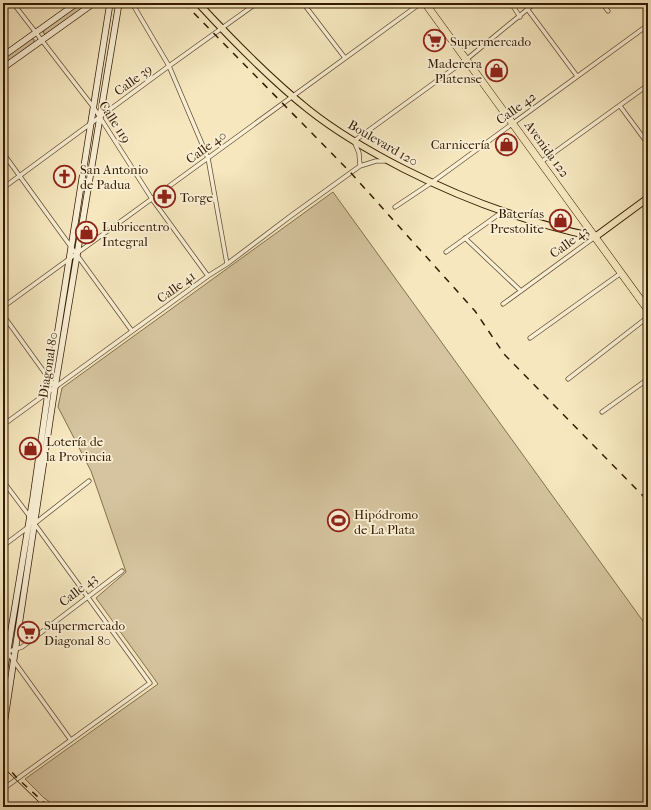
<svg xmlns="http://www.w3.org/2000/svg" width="651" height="810" viewBox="0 0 651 810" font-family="'IM FELL French Canon',serif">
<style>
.green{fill:#d5c49f;stroke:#847050}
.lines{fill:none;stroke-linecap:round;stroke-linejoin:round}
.street-casing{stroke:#644e30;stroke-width:5}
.secondary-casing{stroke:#341b01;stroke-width:7}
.primary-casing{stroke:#341b01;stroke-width:8}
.highway-casing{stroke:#341b01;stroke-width:8}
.street{stroke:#f9efd5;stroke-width:3.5}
.secondary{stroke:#f9efd5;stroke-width:5.5}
.primary{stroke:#f6e7bf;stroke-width:6}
.highway{stroke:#f6e7bf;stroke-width:7}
.tram{stroke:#341b01;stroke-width:1}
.rail{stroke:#341b01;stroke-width:1.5;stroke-dasharray:7 7;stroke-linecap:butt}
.labels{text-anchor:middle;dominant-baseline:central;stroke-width:3.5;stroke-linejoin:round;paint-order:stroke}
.poi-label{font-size:13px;fill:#341b01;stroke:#f9efd5;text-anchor:start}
.street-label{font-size:13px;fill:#341b01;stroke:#f9efd5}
</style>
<rect width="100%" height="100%" fill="#f6e7bf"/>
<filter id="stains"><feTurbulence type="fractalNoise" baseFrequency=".005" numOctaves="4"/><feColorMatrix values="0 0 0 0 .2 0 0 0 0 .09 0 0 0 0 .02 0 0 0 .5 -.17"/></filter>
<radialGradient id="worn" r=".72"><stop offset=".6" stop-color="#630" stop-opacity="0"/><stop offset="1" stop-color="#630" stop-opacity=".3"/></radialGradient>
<!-- green -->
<path class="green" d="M81,3H91L47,34L43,33L44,30Z
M31,39H34V43L3,65V58Z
M333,192L648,628V805L637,807H57L44,798L25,779L158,684L96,598L126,572L91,471L58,407L62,388Z"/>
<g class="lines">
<defs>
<path id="street" d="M13,3L94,108L152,199L208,276
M132,3L169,66L208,158L227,264
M303,3L345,58
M511,3L520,17
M602,3L608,11
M528,10L577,76
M620,106L648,144
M3,153L132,331
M541,162L648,85
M360,166L359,153L354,141L467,59L535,3
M3,188L169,66L257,3
M395,207L431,183L648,25
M465,238L521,291
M446,252L502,212
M503,304L595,237
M3,307L421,3
M3,315L55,387
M530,338L621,273
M568,379L648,317
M602,412L648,379
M3,425L208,276L227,264L292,215L360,166L376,161H385
M3,481L30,517
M34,524L89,481
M3,546L27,528
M3,646L70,739
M7,652L22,647L122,571
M3,789L150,683L34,523"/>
<path id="secondary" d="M3,56L77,3
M3,68L94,3
M3,679L33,498L48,393L110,3
M3,731L55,387L119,3"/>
<path id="primary" d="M198,3C233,41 269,78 309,110C338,133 371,152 404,169C465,200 528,223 595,237L648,198"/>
<path id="highway" d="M425,3L648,310"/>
</defs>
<!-- street casing -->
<use href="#street" class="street-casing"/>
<!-- secondary casing -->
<use href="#secondary" class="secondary-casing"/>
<!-- primary casing -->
<use href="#primary" class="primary-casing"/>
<!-- highway casing -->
<use href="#highway" class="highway-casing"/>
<!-- street -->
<use href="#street" class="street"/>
<!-- secondary -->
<use href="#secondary" class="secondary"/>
<!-- primary -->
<use href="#primary" class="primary"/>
<!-- highway -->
<use href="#highway" class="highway"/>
<!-- tram -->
<path class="tram" d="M3,767L44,807"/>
<!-- rail -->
<path class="rail" d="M184,3L351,173L475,311L504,354L648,501
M3,762L17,778L49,807"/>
</g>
<!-- icons -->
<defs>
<symbol id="supermarket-ring" viewBox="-11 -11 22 22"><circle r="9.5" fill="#f9efd5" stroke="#8f2418" stroke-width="1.5"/><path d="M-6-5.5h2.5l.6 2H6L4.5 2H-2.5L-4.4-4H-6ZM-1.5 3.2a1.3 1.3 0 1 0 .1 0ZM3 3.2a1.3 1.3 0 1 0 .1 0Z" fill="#8f2418"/></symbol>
<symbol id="shop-ring" viewBox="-11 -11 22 22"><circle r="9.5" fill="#f9efd5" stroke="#8f2418" stroke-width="1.5"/><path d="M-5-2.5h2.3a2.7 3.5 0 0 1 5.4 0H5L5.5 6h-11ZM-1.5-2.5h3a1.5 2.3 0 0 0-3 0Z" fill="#8f2418"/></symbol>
<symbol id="church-ring" viewBox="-11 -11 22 22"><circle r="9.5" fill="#f9efd5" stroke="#8f2418" stroke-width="1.5"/><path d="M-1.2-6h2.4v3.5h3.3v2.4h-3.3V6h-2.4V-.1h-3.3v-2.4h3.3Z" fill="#8f2418"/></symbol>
<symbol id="pharmacy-ring" viewBox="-11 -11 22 22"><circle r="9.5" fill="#f9efd5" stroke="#8f2418" stroke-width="1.5"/><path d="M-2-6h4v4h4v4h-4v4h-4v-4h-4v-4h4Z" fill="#8f2418"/></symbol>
<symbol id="stadium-ring" viewBox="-11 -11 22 22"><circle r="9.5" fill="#f9efd5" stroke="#8f2418" stroke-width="1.5"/><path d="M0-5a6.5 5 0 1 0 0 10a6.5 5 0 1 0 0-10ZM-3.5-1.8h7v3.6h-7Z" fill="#8f2418"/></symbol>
</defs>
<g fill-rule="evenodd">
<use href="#supermarket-ring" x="422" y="28" width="25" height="25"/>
<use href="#shop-ring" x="484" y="58" width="25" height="25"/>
<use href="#shop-ring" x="494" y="132" width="25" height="25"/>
<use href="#church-ring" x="52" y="164" width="25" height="25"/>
<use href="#pharmacy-ring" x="152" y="184" width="25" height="25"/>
<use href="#shop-ring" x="548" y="208" width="25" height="25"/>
<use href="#shop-ring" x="74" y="220" width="25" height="25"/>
<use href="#shop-ring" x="18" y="436" width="25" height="25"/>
<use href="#stadium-ring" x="326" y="508" width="25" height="25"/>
<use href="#supermarket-ring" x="16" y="620" width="25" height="25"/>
</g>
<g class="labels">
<!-- poi labels -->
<g class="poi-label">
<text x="450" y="41">Supermercado</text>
<text x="482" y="63" text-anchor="end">Maderera<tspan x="482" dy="15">Platense</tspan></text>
<text x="490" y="144" text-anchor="end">Carnicería</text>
<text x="80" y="169">San Antonio<tspan x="80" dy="15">de Padua</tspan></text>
<text x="180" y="197">Torge</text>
<text x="544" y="213" text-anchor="end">Baterías<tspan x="544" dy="15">Prestolite</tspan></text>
<text x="102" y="226">Lubricentro<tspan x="102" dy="15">Integral</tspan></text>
<text x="46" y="441">Lotería de<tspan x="46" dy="15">la Provincia</tspan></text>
<text x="354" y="514">Hipódromo<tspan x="354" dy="15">de La Plata</tspan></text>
<text x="44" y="625">Supermercado<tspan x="44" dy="15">Diagonal 80</tspan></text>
</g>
<!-- street labels -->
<g class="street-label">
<text transform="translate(133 80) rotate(-36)">Calle 39</text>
<text transform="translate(516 108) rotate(-36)">Calle 42</text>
<text transform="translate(115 122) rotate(57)">Calle 119</text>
<text transform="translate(383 143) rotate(30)">Boulevard 120</text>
<text transform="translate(206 147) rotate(-36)">Calle 40</text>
<text transform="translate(547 149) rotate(54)">Avenida 122</text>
<text transform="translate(569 242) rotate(-36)">Calle 43</text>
<text transform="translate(176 287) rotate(-36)">Calle 41</text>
<text transform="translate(48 365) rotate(-81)">Diagonal 80</text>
<text transform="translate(78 590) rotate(-38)">Calle 43</text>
</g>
</g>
<!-- margin -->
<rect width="651" height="810" fill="none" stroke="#f6e7bf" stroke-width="16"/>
<rect x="4" y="4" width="643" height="802" fill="none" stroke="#341b01" stroke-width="2"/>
<rect x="8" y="8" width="635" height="794" fill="none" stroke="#341b01"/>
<rect width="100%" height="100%" filter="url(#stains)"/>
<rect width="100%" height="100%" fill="url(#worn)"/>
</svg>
